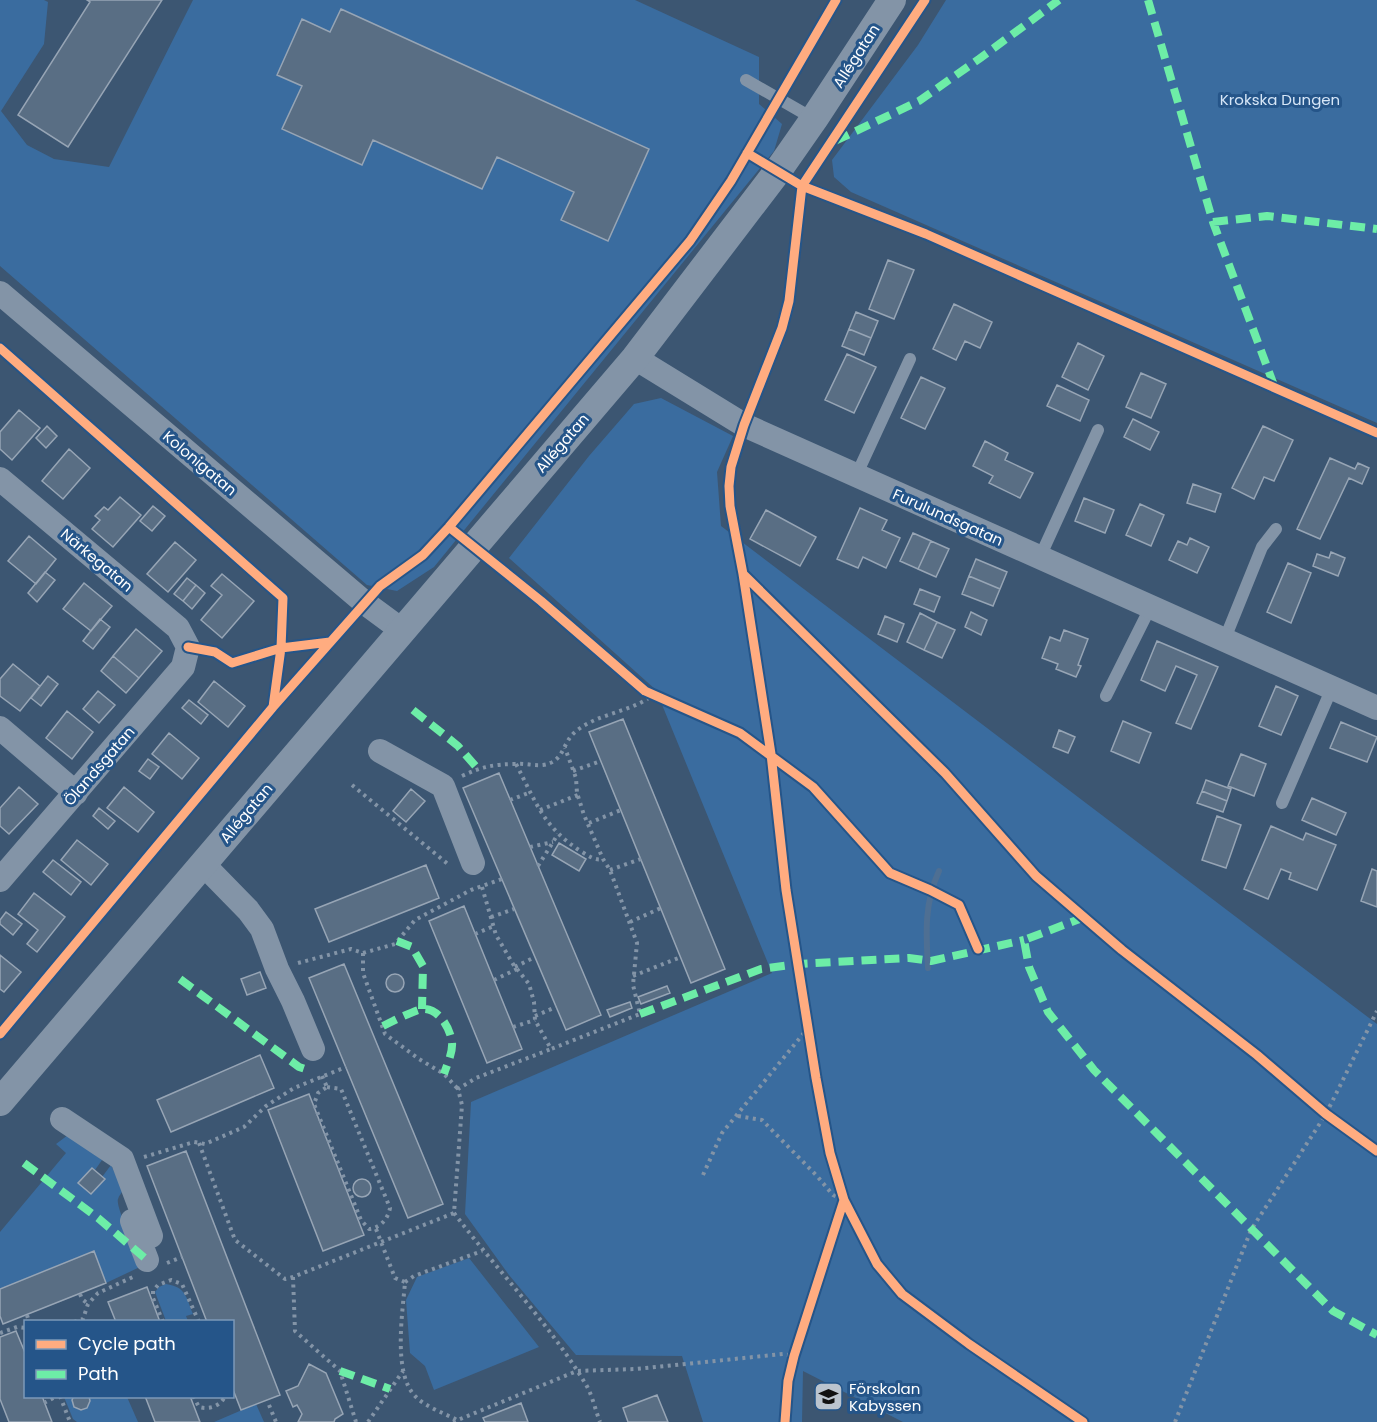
<svg xmlns="http://www.w3.org/2000/svg" width="1377" height="1422" viewBox="0 0 1377 1422" font-family="Poppins,sans-serif">
<style>
.green{fill:#3a6c9f}
.lines{fill:none;stroke-linecap:round;stroke-linejoin:round}
.stream{stroke:#4e6f93;stroke-width:6}
.building{fill:#596e84;stroke:#97a5b5;stroke-width:1.5}
.path{stroke:#8394a7;stroke-width:4;stroke-dasharray:3 4.5;stroke-linecap:butt}
.service{stroke:#8394a7;stroke-width:12}
.minor{stroke:#8394a7;stroke-width:24}
.tertiary{stroke:#8394a7;stroke-width:28}
.quiet{stroke:#6deda7;stroke-width:8;stroke-dasharray:15 8;stroke-linecap:butt}
.cycleway-casing{stroke:#255589;stroke-width:13}
.cycleway{stroke:#ffac80;stroke-width:9}
.labels{text-anchor:middle;dominant-baseline:central;stroke-width:6;stroke-linejoin:round;paint-order:stroke}
.street-label{font-size:15px;fill:#fff;stroke:#255589}
.park-label{font-size:15px;fill:#d6e6f7;stroke:#255589}
.poi-label{font-size:15px;fill:#fff;stroke:#255589;text-anchor:start}
</style>
<rect width="100%" height="100%" fill="#3c5672"/>
<!-- green -->
<path class="green" d="M0,0H44L48,2L44,44L1,111L27,145L54,159L109,167L193,0H635L759,57V104L782,124L774,151L434,567L397,591L367,585L0,266Z
M946,0H1377V423L851,192L834,177L832,160L918,45Z
M661,398L733,436L717,472L721,526L1377,1024V1422H903L803,1371L802,1422H703L682,1356L576,1355L509,1275L465,1214L471,1102L772,973L656,690L509,558L589,456L634,404Z
M68,1135L102,1160L95,1170L92,1168L79,1183L91,1194L104,1179L102,1177L111,1165L123,1190C122,1193 119,1195 118,1199C115,1207 138,1253 142,1266L106,1283L93,1251L0,1289V1232L66,1153L56,1144Z
M469,1258L539,1347L434,1390L425,1366L410,1353L406,1300L417,1277Z
M166,1284C186,1287 186,1297 193,1314L186,1316L188,1321H166L155,1292L159,1287Z
M64,1397H127L138,1422H77L73,1419Z
M256,1404L264,1422H214Z"/>
<g class="lines">
<!-- stream -->
<path class="stream" d="M928,968C926,934 924,903 939,871"/>
</g>
<!-- building -->
<path class="building" d="M87,0H162L68,147L18,115L90,2Z
M341,9L649,149L608,241L561,220L574,192L497,157L482,189L373,140L362,165L282,129L302,86L277,75L302,19L330,32Z
M888,260L914,270L894,319L869,309Z
M954,304L992,322L980,348L965,341L956,360L933,349Z
M856,312L878,321L871,338L849,329Z
M849,329L871,338L864,355L842,346Z
M1078,343L1104,356L1088,390L1062,377Z
M847,354L876,367L854,413L825,400Z
M1141,373L1166,384L1151,418L1126,407Z
M921,377L945,388L925,429L901,418Z
M1057,385L1089,400L1080,421L1047,406Z
M19,410L40,428L12,460L0,449V432Z
M1133,419L1159,432L1150,450L1124,437Z
M47,426L57,436L46,448L36,438Z
M1263,426L1293,440L1274,481L1264,477L1254,499L1232,488Z
M985,441L1008,453L1005,460L1033,473L1020,498L989,483L993,476L973,466Z
M69,449L90,468L63,499L42,481Z
M1330,458L1355,469L1358,463L1369,468L1362,484L1349,478L1320,539L1297,529Z
M1193,484L1221,494L1215,512L1187,503Z
M120,497L141,515L113,547L92,529L100,520L95,516L104,507L108,510Z
M1084,498L1114,510L1105,533L1075,521Z
M1140,504L1164,515L1151,546L1126,535Z
M153,506L165,516L152,531L140,521Z
M860,508L887,520L882,530L900,538L886,568L863,557L858,568L837,559Z
M766,510L816,537L800,566L750,539Z
M913,533L931,541L918,569L900,561Z
M29,536L56,559L36,584L8,561Z
M1190,538L1209,547L1197,573L1169,560L1178,541L1187,545Z
M931,541L949,549L936,577L918,569Z
M175,542L196,560L168,592L147,574Z
M1331,552L1345,558L1338,576L1313,566L1317,554L1329,558Z
M976,559L1007,572L1000,589L969,576Z
M1288,563L1311,573L1291,623L1267,612Z
M45,572L55,580L37,602L28,593Z
M222,574L254,601L222,638L201,620L222,595L211,586Z
M969,576L1000,589L993,606L962,594Z
M187,578L196,585L183,601L174,594Z
M84,583L112,606L91,631L63,609Z
M196,585L205,593L192,609L183,601Z
M920,589L940,597L934,612L914,604Z
M971,612L987,620L981,635L965,627Z
M920,613L937,622L924,650L907,642Z
M885,616L904,624L897,642L878,634Z
M100,619L110,627L93,649L83,641Z
M937,622L955,630L942,658L924,650Z
M136,629L162,651L139,678L113,656Z
M1064,630L1088,639L1078,665L1081,666L1076,677L1056,669L1058,664L1042,658L1050,637L1060,641Z
M1157,641L1218,667L1191,729L1176,723L1197,675L1176,666L1165,691L1141,680Z
M113,656L139,678L126,693L101,671Z
M13,664L40,686L20,711L0,696V679Z
M48,676L58,684L41,706L31,698Z
M214,681L245,706L228,727L198,702Z
M1276,686L1298,696L1281,735L1259,726Z
M98,691L115,705L99,723L83,709Z
M189,700L208,715L201,724L182,708Z
M67,711L93,732L72,759L46,738Z
M623,719L725,969L691,983L589,732Z
M1123,721L1151,733L1139,763L1111,751Z
M1341,722L1377,737L1367,762L1330,748Z
M1059,730L1075,737L1068,753L1053,747Z
M169,733L199,758L182,779L152,754Z
M1241,754L1266,764L1254,796L1228,786Z
M148,759L159,767L150,779L139,771Z
M499,773L601,1015L566,1030L463,788Z
M1206,780L1231,789L1227,801L1202,791Z
M19,787L38,804L9,834L0,826V808Z
M124,787L154,812L138,832L107,808Z
M411,789L425,801L406,822L393,811Z
M1202,791L1227,801L1223,812L1197,803Z
M1312,798L1346,813L1336,835L1302,820Z
M99,808L115,821L108,829L93,816Z
M1217,816L1241,825L1226,868L1202,860Z
M1271,826L1303,840L1306,833L1336,845L1317,890L1289,879L1291,873L1281,869L1268,899L1244,889Z
M77,840L108,864L91,885L61,860Z
M559,843L586,859L579,871L552,855Z
M53,860L81,882L71,895L43,872Z
M426,865L439,898L329,942L315,909Z
M1372,869L1377,871V907L1361,901Z
M34,893L65,917L37,952L27,944L38,930L18,914Z
M464,906L522,1049L487,1063L429,921Z
M6,912L22,924L13,935L0,924V920Z
M0,955L21,972L4,992L0,989Z
M344,964L443,1204L408,1218L309,978Z
M260,972L266,988L247,995L241,979Z
M386 983a9 9 0 1 1 18 0a9 9 0 1 1-18 0Z
M667,986L670,993L641,1004L638,997Z
M630,1002L632,1008L610,1017L607,1010Z
M260,1055L274,1088L171,1132L157,1100Z
M309,1094L364,1235L323,1251L268,1110Z
M186,1151L280,1395L241,1410L232,1387V1322H207L147,1166Z
M92,1168L105,1179L91,1194L78,1183Z
M353 1188a9 9 0 1 1 18 0a9 9 0 1 1-18 0Z
M94,1251L106,1283L3,1324L0,1316V1289Z
M147,1287L160,1322H116L108,1302Z
M16,1331L26,1355V1396H42L52,1422H9L0,1399V1337Z
M309,1364L326,1373L343,1414L335,1419L334,1422H298L302,1414L297,1405L293,1407L286,1391L298,1386Z
M657,1395L668,1422H628L623,1408Z
M74,1396H89L90,1401L87,1408L81,1410L74,1407L72,1400Z
M145,1396H190L200,1422H155Z
M521,1403L528,1422H485L483,1418Z"/>
<g class="lines">
<!-- path -->
<path class="path" d="M516,764C537,804 543,827 582,852C589,856 595,861 603,859
M573,771L601,761
M462,776C481,767 494,764 516,764C525,763 534,766 543,765C564,762 562,744 574,733C596,713 630,713 653,695
M352,785L449,865
M510,800L531,792
M540,810L578,795
M589,823L621,810
M530,847L553,842
M538,866L558,834
M610,870L641,859
M482,887L496,935L513,964L529,984L534,1002L535,1020L551,1049L640,1014L633,985L637,943L610,870L603,859L584,815L577,793L576,778L565,748
M491,917L514,909
M630,922L661,908
M475,934L494,926
M363,953V973L385,1034L419,1059L444,1074L458,1089
M298,963L351,949L363,953L395,944L415,920L471,890L502,879
M515,967L535,957
M633,976L681,957
M494,980L517,969
M535,1016L556,1007
M513,1027L535,1020
M322,1076L327,1087
M327,1087L341,1089L390,1208C388,1219 380,1228 369,1229L361,1220L314,1104L318,1093Z
M738,1116L762,1120L817,1176L833,1195L844,1200
M199,1143L235,1240L285,1279L293,1277L454,1213L462,1105L458,1089L476,1078L551,1049
M144,1157L194,1142L205,1144L244,1127L266,1106L294,1088L346,1067
M703,1175L722,1133L808,1028
M454,1213C497,1270 548,1322 585,1383C592,1394 595,1409 600,1422
M376,1229L395,1278L405,1282C403,1311 392,1374 416,1397C426,1407 444,1413 457,1420
M167,1263L182,1257
M293,1277L295,1331L340,1371L356,1422
M405,1282L414,1276L482,1251
M80,1294L82,1299L88,1304
M27,1315L29,1322
M74,1322L83,1319L88,1304L98,1293L135,1276
M163,1322L153,1298V1291L158,1285L171,1280L182,1284L199,1322
M0,1333L17,1327L26,1328
M60,1396L70,1422
M193,1396L199,1407C209,1410 221,1406 225,1396
M44,1403L57,1396
M269,1405L276,1422
M368,1422L403,1371
M453,1422L577,1371L636,1369L783,1354L794,1356
M1175,1422L1251,1230L1326,1114L1377,1011"/>
<!-- service -->
<path class="service" d="M746,80L814,119
M856,476L910,359
M1040,557L1098,430
M1224,641L1262,547L1276,529
M1106,696L1150,608
M1282,803L1332,688"/>
<!-- minor -->
<path class="minor" d="M0,293L365,603L403,631
M635,358L744,425L1377,708
M0,479L178,628L188,647L183,667L0,880
M0,728L76,793
M380,751L443,786L473,863
M203,864L248,910L262,929L277,969L293,1001L313,1049
M62,1119L122,1159L151,1236
M132,1221L147,1260"/>
<!-- tertiary -->
<path class="tertiary" d="M0,1102L635,358L777,172L814,119L892,0"/>
<!-- quiet -->
<path class="quiet" d="M1148,0L1213,222L1275,388
M835,141L919,101L979,59L1059,0
M1213,222L1267,216L1377,229
M413,710L458,746L478,769
M1085,917L1024,940L1029,967L1048,1012L1094,1070L1333,1311L1377,1335
M397,941L412,947L423,966L422,1009
M180,979L299,1067L308,1070
M640,1014L761,969L798,964L909,958L931,961L1024,940
M383,1026C391,1022 415,1010 422,1009C439,1008 450,1028 452,1042C453,1053 447,1064 444,1074
M24,1163L98,1218L147,1260
M340,1371L390,1389"/>
<defs>
<path id="cycleway" d="M925,0L802,186L789,301L782,328L744,425L731,467L729,486L730,506L743,574L771,754L786,890L816,1078L830,1153L844,1200L877,1264L902,1294L969,1344L1083,1422
M747,153L802,186L926,234L1377,433
M0,348L283,598L281,648L273,707
M449,527L541,601L645,691L740,733L813,787L890,873L930,890L959,905L978,949
M743,574L945,773L1036,876L1122,950L1257,1055L1326,1114L1377,1151
M188,647L215,652L232,663L281,648L330,642
M0,1034L273,707L380,586L423,555L449,527L690,241L731,181L836,0
M785,1422L788,1381L794,1356L844,1200"/>
</defs>
<!-- cycleway casing -->
<use href="#cycleway" class="cycleway-casing"/>
<!-- cycleway -->
<use href="#cycleway" class="cycleway"/>
</g>
<!-- icons -->
<defs>
<symbol id="school-square" viewBox="-11 -11 22 22"><rect x="-9" y="-9" width="18" height="18" rx="4" fill="#bbc4ce" stroke="#255589"/><path d="M0-5L7-2L0 1L-7-2ZM-4 1L0 2.5L4 1V4Q0 6-4 4Z" fill="#111"/></symbol>
</defs>
<g fill-rule="evenodd">
<use href="#school-square" x="812" y="1380" width="33" height="33"/>
</g>
<g class="labels">
<!-- street labels -->
<g class="street-label">
<text transform="translate(856 56) rotate(-57)">Allégatan</text>
<text transform="translate(562 443) rotate(-49)">Allégatan</text>
<text transform="translate(200 463) rotate(40)">Kolonigatan</text>
<text transform="translate(948 517) rotate(24)">Furulundsgatan</text>
<text transform="translate(97 560) rotate(40)">Närkegatan</text>
<text transform="translate(99 766) rotate(-49)">Ölandsgatan</text>
<text transform="translate(246 813) rotate(-50)">Allégatan</text>
</g>
<!-- park labels -->
<g class="park-label">
<text x="1280" y="99">Krokska Dungen</text>
</g>
<!-- poi labels -->
<g class="poi-label">
<text x="849" y="1388">Förskolan<tspan x="849" dy="17">Kabyssen</tspan></text>
</g>
</g>
<!-- legend -->
<rect x="24" y="1320" width="210" height="78" fill="#255589" stroke="#7c99b8" stroke-width="1.5"/>
<rect x="36" y="1340" width="30" height="9" fill="#ffac80" stroke="#7c99b8" stroke-width="1.5"/>
<text x="78" y="1350" font-size="18" fill="#ffffff">Cycle path</text>
<rect x="36" y="1370" width="30" height="9" fill="#6deda7" stroke="#7c99b8" stroke-width="1.5"/>
<text x="78" y="1380" font-size="18" fill="#ffffff">Path</text>
</svg>
